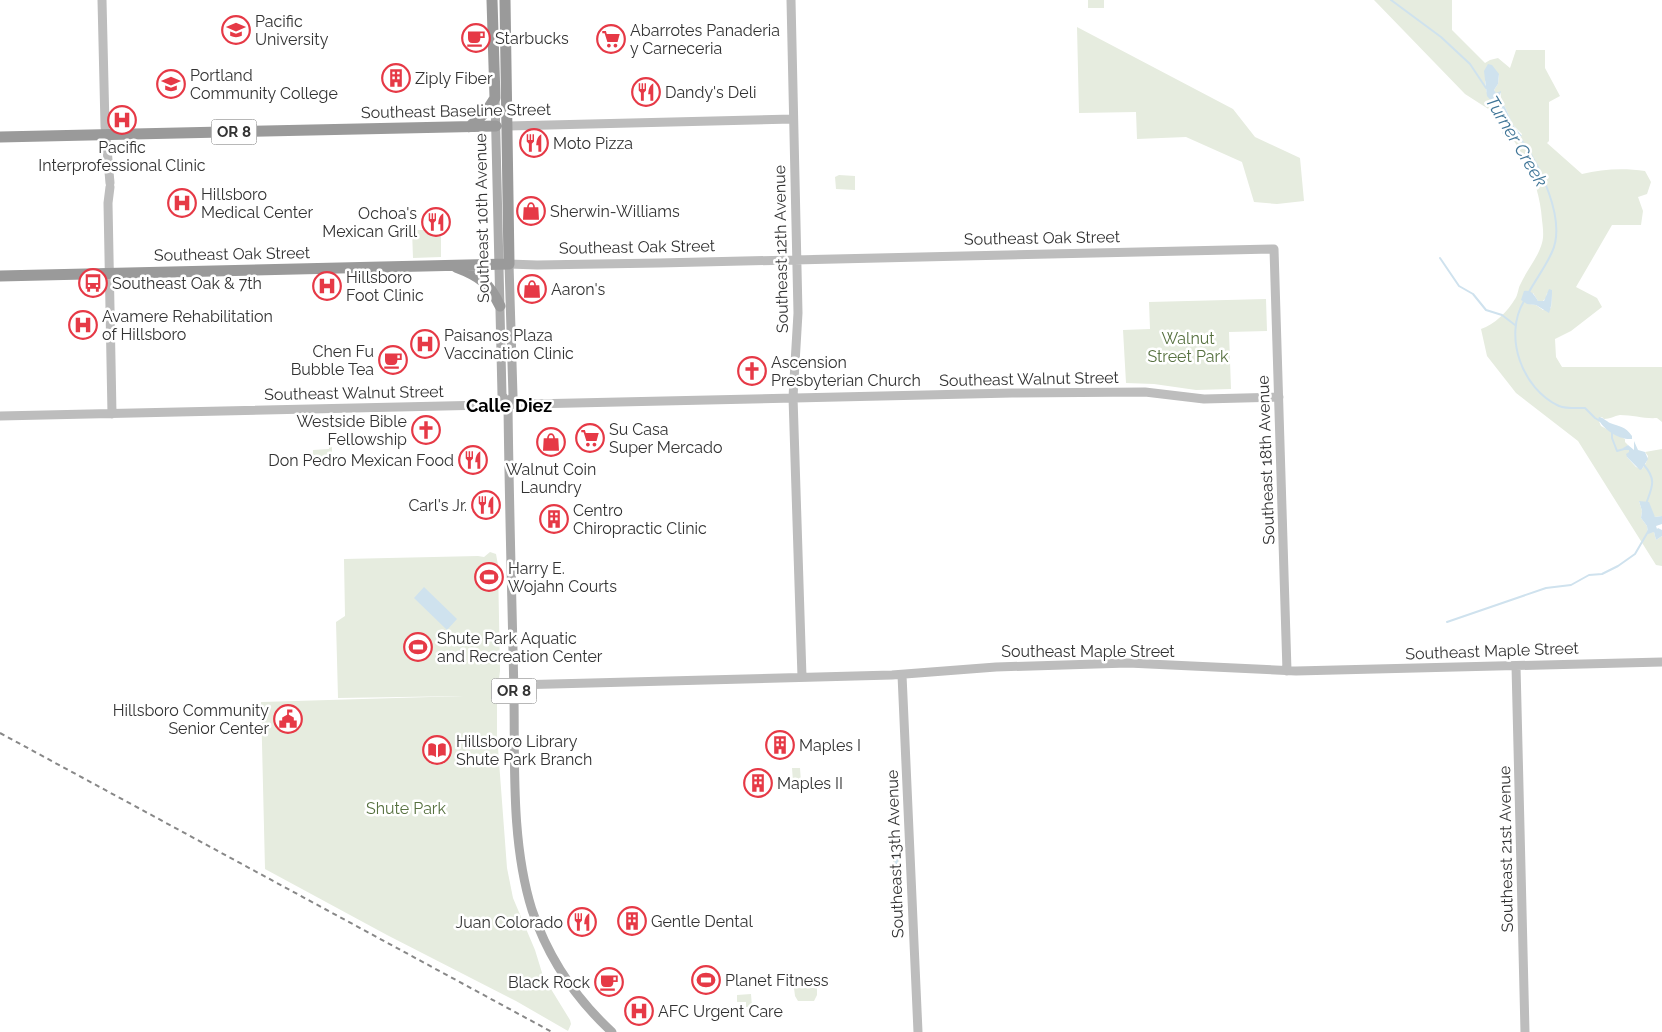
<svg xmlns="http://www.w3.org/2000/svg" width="1662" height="1032" viewBox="0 0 1662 1032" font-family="Raleway,sans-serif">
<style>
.green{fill:#e6ecdf;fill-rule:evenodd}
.water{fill:#cfe2ee}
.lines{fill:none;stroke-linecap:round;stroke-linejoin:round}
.stream{stroke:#cfe2ee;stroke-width:2}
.secondary{stroke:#bdbdbd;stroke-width:9}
.primary{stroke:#ababab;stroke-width:9}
.highway{stroke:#9a9a9a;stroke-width:11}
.rail{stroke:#888;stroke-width:2;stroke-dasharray:5 4;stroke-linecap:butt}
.labels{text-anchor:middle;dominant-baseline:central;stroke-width:5;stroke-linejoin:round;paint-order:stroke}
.shield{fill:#fff;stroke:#707070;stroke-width:1}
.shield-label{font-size:15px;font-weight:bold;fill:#333}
.poi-label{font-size:16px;fill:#333;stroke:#fff;text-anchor:start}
.street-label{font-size:16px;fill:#333;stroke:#fff}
.park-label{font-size:16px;fill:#56703f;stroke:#fff}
.water-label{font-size:18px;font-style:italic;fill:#3f7597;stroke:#fff}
.neighbourhood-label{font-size:18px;font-weight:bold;fill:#000;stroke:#fff}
</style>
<rect width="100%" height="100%" fill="#fff"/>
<!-- green -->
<path class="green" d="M1088,0H1104V8H1088Z
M1374,0H1452V30L1485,63L1490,60L1498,58L1510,68L1516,50H1545V68L1560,96L1549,102V141L1547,143L1582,174C1602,169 1624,168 1645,171L1651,182L1647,194L1638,197L1643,211L1641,225H1612L1576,287L1597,298L1602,307L1571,331L1555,339L1556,357L1562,367H1662V422L1657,418C1645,419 1633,415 1620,415C1614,416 1610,419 1604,419L1602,417L1598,419L1601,426L1625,439V442L1628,445L1623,449L1629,450L1630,453L1627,457L1636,467L1642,469L1646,463L1648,456L1645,452L1662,449V516L1655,517L1639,501L1642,511L1641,518L1647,526L1648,533L1654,532L1656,540L1662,536V566L1656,565L1578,441L1516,393L1487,356L1481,329C1494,325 1508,311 1515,299C1518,295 1518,289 1520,285C1526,271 1538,258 1542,243C1544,236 1543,228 1542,220C1540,190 1529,163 1512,138H1520L1522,134L1513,125L1505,107L1500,102L1501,93L1496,94L1494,90L1498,84L1499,74L1485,81C1486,86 1486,93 1489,97C1495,107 1505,114 1503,127L1493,112L1465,94ZM1533,293L1538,301L1542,302L1546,298L1547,293L1552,295L1551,308L1543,310L1536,305L1530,304Z
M1077,27L1233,109L1255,137L1300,158L1304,201L1277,204L1254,202L1242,162L1186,137L1137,139L1136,112L1079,113Z
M839,175L855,176V190L836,189L835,177Z
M412,230H441V257L413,258Z
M1266,299L1267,331L1229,332L1231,389L1196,390L1154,384L1126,383L1123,330L1150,329L1149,302Z
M329,442H332V459H346V461H313V450L329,449Z
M490,552L496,554L498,565L500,671L497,694V735L507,868L513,898L535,950L543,976L570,1020L571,1024L568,1031L516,1001L387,935L265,869L261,702L464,696L338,698L336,622L345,616L344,559L478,556L484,557Z
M792,768H800L801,782H793Z
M893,854H899L900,873H893Z
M794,988H817V995L814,1001H798L795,996Z
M751,994L752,1007H746V1002H737V995Z"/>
<!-- water -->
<path class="water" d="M1488,64L1492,65L1499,74L1498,84L1494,90L1496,93L1501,91L1499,100L1505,107L1513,125L1522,136L1512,138L1505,137L1502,133L1504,120L1499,110L1487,96L1484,71Z
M1549,289L1552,290C1552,297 1552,306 1549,313L1536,305L1527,304L1521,300L1524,291C1532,290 1534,295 1538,301H1544Z
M1599,417C1604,418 1606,421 1610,423C1620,427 1625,426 1632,436V439C1619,440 1604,430 1598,419Z
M1634,441L1638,450L1645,452L1648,459L1642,469L1640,470L1627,457L1626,454L1629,452V450H1624L1623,448L1628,445L1634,450Z
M1639,501L1649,502L1655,517L1662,516V524L1656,526L1657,529L1658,528L1662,530V536L1656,540L1654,532L1648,534L1647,526L1641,518L1642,511Z
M424,587L457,619L447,630L414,598Z"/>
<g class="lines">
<!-- stream -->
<path class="stream" d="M1391,0L1441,37L1470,64L1486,88
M1519,137C1539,163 1567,220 1552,252C1546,266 1536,279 1529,292
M1440,258L1459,286L1473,294L1486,310L1502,315L1515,325
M1524,301C1503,336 1522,389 1559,406C1567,409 1577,408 1585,408L1595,418L1600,421
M1612,432V438L1617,451L1624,449
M1644,465C1657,480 1652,487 1646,504
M1447,622L1546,588L1571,585L1589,575L1602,574L1618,566L1635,554L1649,530
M895,870L896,855L897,857V870"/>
<!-- secondary -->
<path class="secondary" d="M102,0L105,126L110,183
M791,0L798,313L793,397L802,677
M508,126L793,119
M110,187L108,203L112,414
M509,264L537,265L659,263L1274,249L1287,671
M0,416L1012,393L1145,392L1204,399L1279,397
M1516,666L1525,1032
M902,675L918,1032
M514,685L892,675L996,667L1128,663L1296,671L1662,662"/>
<!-- primary -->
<path class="primary" d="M495,98L502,395L508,404C509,501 512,598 514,696C515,765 511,843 532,910C548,957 575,998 612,1032
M508,404L513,396L509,264"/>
<!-- highway -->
<path class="highway" d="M469,127L486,112L495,98L492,0
M0,137L496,126
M456,267C480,276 489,283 500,306
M0,276L509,264L505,0"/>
<!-- rail -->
<path class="rail" d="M0,733L552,1032"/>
</g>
<!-- icons -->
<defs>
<symbol id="university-ring" viewBox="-11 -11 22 22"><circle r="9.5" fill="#fff" stroke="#e63946" stroke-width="1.5"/><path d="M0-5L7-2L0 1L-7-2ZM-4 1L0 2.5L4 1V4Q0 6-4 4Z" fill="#e63946"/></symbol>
<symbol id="cafe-ring" viewBox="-11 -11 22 22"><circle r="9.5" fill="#fff" stroke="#e63946" stroke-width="1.5"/><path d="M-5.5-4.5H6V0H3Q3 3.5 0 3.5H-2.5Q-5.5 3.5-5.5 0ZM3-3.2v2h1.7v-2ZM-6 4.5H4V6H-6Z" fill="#e63946"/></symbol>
<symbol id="supermarket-ring" viewBox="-11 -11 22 22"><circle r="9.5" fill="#fff" stroke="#e63946" stroke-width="1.5"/><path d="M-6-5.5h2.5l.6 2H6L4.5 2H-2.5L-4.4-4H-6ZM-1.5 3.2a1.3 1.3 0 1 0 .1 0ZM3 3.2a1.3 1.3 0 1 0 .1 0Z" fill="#e63946"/></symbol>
<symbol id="building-ring" viewBox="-11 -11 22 22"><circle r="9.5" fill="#fff" stroke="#e63946" stroke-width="1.5"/><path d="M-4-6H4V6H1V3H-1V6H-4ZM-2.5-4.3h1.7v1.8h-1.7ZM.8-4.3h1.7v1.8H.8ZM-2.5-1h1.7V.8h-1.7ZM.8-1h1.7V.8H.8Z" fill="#e63946"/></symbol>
<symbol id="restaurant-ring" viewBox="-11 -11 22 22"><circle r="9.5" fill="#fff" stroke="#e63946" stroke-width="1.5"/><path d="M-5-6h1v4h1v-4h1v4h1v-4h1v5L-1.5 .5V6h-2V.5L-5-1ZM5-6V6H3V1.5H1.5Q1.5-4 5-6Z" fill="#e63946"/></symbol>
<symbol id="hospital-ring" viewBox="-11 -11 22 22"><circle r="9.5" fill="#fff" stroke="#e63946" stroke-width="1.5"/><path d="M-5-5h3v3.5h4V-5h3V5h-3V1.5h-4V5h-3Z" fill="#e63946"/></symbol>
<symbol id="shop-ring" viewBox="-11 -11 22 22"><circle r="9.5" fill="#fff" stroke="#e63946" stroke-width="1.5"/><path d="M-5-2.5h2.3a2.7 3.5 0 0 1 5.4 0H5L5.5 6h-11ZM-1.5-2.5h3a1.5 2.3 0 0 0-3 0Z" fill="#e63946"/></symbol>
<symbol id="bus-ring" viewBox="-11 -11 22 22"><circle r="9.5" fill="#fff" stroke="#e63946" stroke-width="1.5"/><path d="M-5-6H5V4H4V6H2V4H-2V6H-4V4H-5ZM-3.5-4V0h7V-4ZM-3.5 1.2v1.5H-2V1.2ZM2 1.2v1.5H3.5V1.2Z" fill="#e63946"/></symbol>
<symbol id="church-ring" viewBox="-11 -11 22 22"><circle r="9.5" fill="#fff" stroke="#e63946" stroke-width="1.5"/><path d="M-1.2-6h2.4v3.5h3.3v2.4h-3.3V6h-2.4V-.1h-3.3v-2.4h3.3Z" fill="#e63946"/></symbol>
<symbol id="stadium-ring" viewBox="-11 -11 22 22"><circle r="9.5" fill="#fff" stroke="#e63946" stroke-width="1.5"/><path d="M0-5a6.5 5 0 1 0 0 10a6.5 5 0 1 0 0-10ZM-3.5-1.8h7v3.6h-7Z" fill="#e63946"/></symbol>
<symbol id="civic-ring" viewBox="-11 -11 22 22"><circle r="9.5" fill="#fff" stroke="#e63946" stroke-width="1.5"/><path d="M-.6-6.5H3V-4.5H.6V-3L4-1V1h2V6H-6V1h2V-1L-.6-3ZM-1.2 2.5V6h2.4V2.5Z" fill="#e63946"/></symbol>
<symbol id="library-ring" viewBox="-11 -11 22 22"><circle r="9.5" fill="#fff" stroke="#e63946" stroke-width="1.5"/><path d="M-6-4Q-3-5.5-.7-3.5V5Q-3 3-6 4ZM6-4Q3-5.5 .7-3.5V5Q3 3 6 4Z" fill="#e63946"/></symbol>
</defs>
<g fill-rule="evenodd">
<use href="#university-ring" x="220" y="14" width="32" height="32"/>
<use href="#cafe-ring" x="460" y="22" width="32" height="32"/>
<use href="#supermarket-ring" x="595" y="23" width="32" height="32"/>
<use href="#building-ring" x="380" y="62" width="32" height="32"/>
<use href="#university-ring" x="155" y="68" width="32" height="32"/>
<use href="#restaurant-ring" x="630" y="76" width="32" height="32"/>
<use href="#hospital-ring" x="106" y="104" width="32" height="32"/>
<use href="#restaurant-ring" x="518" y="127" width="32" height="32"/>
<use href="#hospital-ring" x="166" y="187" width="32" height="32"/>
<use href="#shop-ring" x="515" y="195" width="32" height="32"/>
<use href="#restaurant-ring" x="420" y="206" width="32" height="32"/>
<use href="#bus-ring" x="77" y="267" width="32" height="32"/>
<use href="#hospital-ring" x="311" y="270" width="32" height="32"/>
<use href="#shop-ring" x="516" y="273" width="32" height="32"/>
<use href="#hospital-ring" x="67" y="309" width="32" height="32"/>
<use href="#hospital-ring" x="409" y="328" width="32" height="32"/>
<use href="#cafe-ring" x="377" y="344" width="32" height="32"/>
<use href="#church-ring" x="736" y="355" width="32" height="32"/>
<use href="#church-ring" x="410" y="414" width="32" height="32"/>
<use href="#supermarket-ring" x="574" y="422" width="32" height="32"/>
<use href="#shop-ring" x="535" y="426" width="32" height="32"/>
<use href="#restaurant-ring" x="457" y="444" width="32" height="32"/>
<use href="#restaurant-ring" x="470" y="489" width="32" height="32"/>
<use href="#building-ring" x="538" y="503" width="32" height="32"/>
<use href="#stadium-ring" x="473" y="561" width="32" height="32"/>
<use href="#stadium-ring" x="402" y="631" width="32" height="32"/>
<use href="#civic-ring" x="272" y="703" width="32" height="32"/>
<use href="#building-ring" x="764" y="729" width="32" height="32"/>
<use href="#library-ring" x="421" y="734" width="32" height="32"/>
<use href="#building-ring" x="742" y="767" width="32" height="32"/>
<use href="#building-ring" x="616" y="905" width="32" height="32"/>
<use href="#restaurant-ring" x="566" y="906" width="32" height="32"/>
<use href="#stadium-ring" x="690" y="964" width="32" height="32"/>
<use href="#cafe-ring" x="593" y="966" width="32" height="32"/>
<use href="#hospital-ring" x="623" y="995" width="32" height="32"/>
</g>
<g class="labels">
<!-- shield labels -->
<g class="shield">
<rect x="211.5" y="119.5" width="45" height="25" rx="4"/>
<rect x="491.5" y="678.5" width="45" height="25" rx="4"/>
</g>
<g class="shield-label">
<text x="234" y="132">OR 8</text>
<text x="514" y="691">OR 8</text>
</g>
<!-- poi labels -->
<g class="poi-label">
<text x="255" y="21">Pacific<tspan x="255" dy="18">University</tspan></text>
<text x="630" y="30">Abarrotes Panaderia<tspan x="630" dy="18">y Carneceria</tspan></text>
<text x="495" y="38">Starbucks</text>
<text x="190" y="75">Portland<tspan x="190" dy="18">Community College</tspan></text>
<text x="415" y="78">Ziply Fiber</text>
<text x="665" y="92">Dandy's Deli</text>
<text x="553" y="143">Moto Pizza</text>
<text x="122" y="147" text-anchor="middle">Pacific<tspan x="122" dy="18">Interprofessional Clinic</tspan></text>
<text x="201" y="194">Hillsboro<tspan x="201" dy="18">Medical Center</tspan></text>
<text x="550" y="211">Sherwin-Williams</text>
<text x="417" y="213" text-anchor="end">Ochoa's<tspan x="417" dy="18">Mexican Grill</tspan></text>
<text x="346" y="277">Hillsboro<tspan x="346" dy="18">Foot Clinic</tspan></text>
<text x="112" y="283">Southeast Oak &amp; 7th</text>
<text x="551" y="289">Aaron's</text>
<text x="102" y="316">Avamere Rehabilitation<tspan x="102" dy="18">of Hillsboro</tspan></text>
<text x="444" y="335">Paisanos Plaza<tspan x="444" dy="18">Vaccination Clinic</tspan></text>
<text x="374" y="351" text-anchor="end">Chen Fu<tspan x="374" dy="18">Bubble Tea</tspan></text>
<text x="771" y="362">Ascension<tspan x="771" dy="18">Presbyterian Church</tspan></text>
<text x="407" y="421" text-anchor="end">Westside Bible<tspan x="407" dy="18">Fellowship</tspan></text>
<text x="609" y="429">Su Casa<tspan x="609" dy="18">Super Mercado</tspan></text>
<text x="454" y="460" text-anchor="end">Don Pedro Mexican Food</text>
<text x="551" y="469" text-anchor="middle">Walnut Coin<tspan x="551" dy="18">Laundry</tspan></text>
<text x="467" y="505" text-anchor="end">Carl's Jr.</text>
<text x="573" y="510">Centro<tspan x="573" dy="18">Chiropractic Clinic</tspan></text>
<text x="508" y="568">Harry E.<tspan x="508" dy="18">Wojahn Courts</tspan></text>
<text x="437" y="638">Shute Park Aquatic<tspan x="437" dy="18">and Recreation Center</tspan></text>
<text x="269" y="710" text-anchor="end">Hillsboro Community<tspan x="269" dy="18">Senior Center</tspan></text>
<text x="456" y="741">Hillsboro Library<tspan x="456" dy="18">Shute Park Branch</tspan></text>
<text x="799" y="745">Maples I</text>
<text x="777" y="783">Maples II</text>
<text x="651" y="921">Gentle Dental</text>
<text x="563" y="922" text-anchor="end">Juan Colorado</text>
<text x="725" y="980">Planet Fitness</text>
<text x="590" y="982" text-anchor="end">Black Rock</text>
<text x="658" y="1011">AFC Urgent Care</text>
</g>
<!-- street labels -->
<g class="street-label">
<text transform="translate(456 111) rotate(-1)">Southeast Baseline Street</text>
<text transform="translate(482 218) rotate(-91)">Southeast 10th Avenue</text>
<text transform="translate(1042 238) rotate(-1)">Southeast Oak Street</text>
<text transform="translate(637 247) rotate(-1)">Southeast Oak Street</text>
<text transform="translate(781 249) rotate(-91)">Southeast 12th Avenue</text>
<text transform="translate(232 254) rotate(-1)">Southeast Oak Street</text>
<text transform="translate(1029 379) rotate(-1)">Southeast Walnut Street</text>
<text transform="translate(354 393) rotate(-1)">Southeast Walnut Street</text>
<text transform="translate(1266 460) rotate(-92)">Southeast 18th Avenue</text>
<text x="1088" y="651">Southeast Maple Street</text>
<text transform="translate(1492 651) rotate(-2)">Southeast Maple Street</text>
<text transform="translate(1506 849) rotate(-91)">Southeast 21st Avenue</text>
<text transform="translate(895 854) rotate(-92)">Southeast 13th Avenue</text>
</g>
<!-- park labels -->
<g class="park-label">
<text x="1188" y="338">Walnut<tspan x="1188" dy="18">Street Park</tspan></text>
<text x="406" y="808">Shute Park</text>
</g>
<!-- water labels -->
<g class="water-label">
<text transform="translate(1517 141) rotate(59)">Turner Creek</text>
</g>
<!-- neighbourhood labels -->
<g class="neighbourhood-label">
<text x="509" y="405">Calle Diez</text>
</g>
</g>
</svg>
